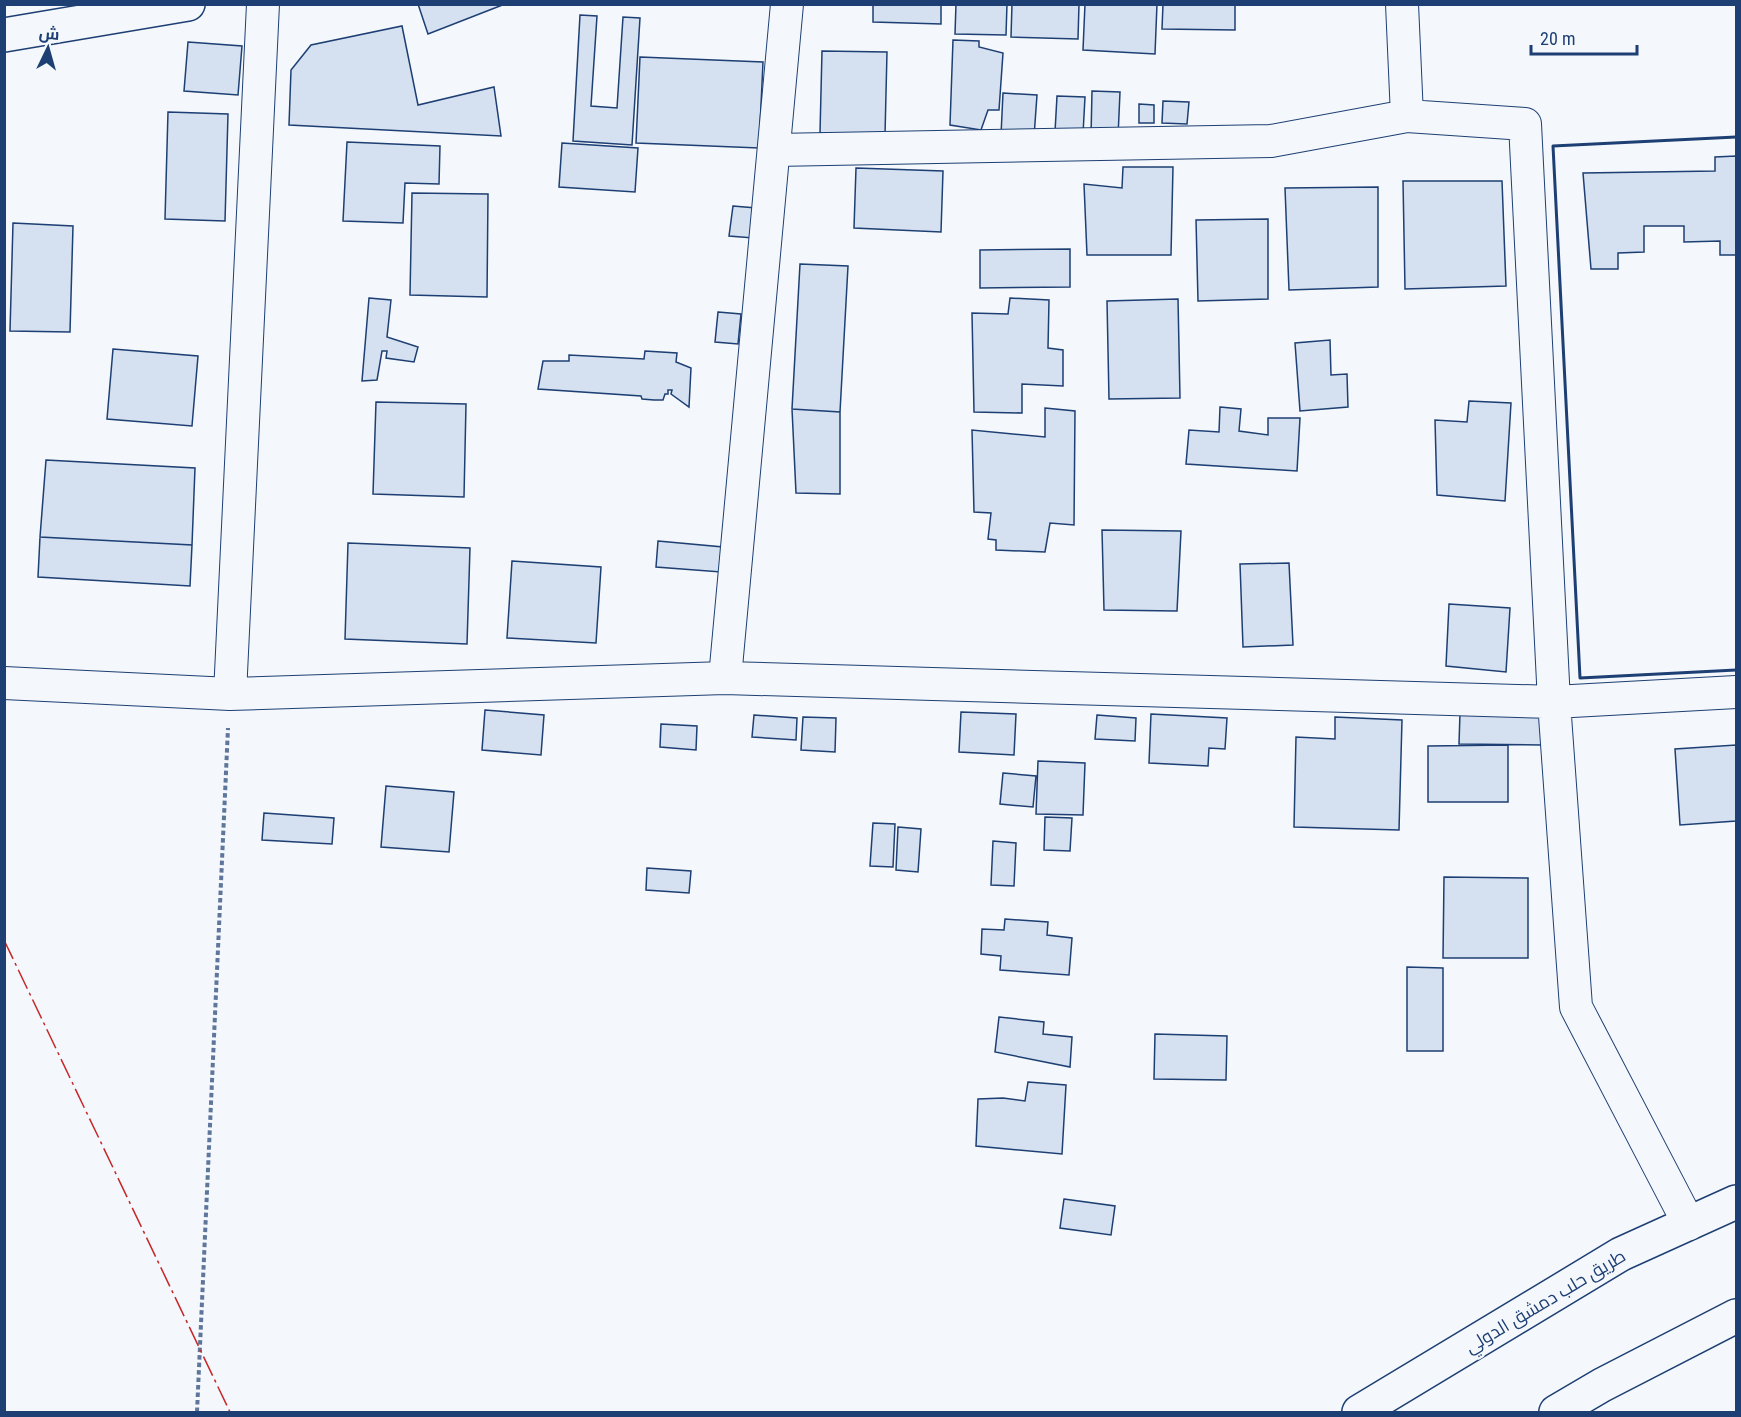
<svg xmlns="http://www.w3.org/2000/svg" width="1741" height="1417" viewBox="0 0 1741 1417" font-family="'Roboto Condensed',Cairo,sans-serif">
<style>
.building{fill:#d5e0f0;stroke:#1d3f73;stroke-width:1.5}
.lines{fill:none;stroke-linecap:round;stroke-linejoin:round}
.street-casing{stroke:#1d3f73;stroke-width:34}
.highway-casing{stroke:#1d3f73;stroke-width:36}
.path{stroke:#5e769c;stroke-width:4;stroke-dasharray:4.5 3;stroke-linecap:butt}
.street{stroke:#f4f7fb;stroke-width:32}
.highway{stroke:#f4f7fb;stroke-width:33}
.wall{stroke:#1d3f73;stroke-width:3}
.power{stroke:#c62828;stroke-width:1.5;stroke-dasharray:21 4.5 3 4.5;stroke-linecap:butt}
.labels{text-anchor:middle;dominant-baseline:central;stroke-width:4.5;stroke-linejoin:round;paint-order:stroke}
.street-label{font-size:18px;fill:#1d3f73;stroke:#f4f7fb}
</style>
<rect width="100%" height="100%" fill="#f4f7fb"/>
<!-- building -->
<path class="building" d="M418,4H505L428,34Z
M873,4H941V24L873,22Z
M956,4H1007L1006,35L955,34Z
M1012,4H1079L1078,39L1011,37Z
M1085,4H1157L1155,54L1083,50Z
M1163,4H1235V30L1162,29Z
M580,15L597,16L591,106L617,108L623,17L640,18L632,145L573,141Z
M402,26L418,105L494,87L501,136L289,125L291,70L311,45Z
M953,40L979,41V47L1003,53L999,110H988L981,130L950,125Z
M188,42L242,46L238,95L184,91Z
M822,51L887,52L885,135L820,133Z
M640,57L763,62L759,148L636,143Z
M1092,91L1120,92L1118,137L1091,136Z
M1003,93L1037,95L1034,137L1001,135Z
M1057,96L1085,97L1083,134L1055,132Z
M1163,101L1189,102L1187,124L1162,123Z
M1139,104L1154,105V123H1139Z
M168,112L228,114L225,221L165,219Z
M347,142L440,146L439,184L405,183L403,223L343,221Z
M562,143L638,148L635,192L559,187Z
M1736,156V255H1720V241L1684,242V226H1644V252L1618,253V269H1591L1583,173L1715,171V157Z
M1123,167H1173L1171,255H1087L1084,184L1122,188Z
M856,168L943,171L941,232L854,228Z
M1403,181H1502L1506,286L1405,289Z
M1378,187V287L1289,290L1285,188Z
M412,193L488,194L487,297L410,295Z
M733,206L756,208L753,238L729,236Z
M1268,219V299L1198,301L1196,220Z
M13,223L73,226L70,332L10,331Z
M1070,249V287L980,288V250Z
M800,264L848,266L840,412L792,409Z
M369,298L391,300L387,337L418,347L414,362L386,358L387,351H382L377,380L362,381Z
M1010,298L1049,300L1048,348L1063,350V386L1022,384V413L974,412L972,313L1008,314Z
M1178,299L1180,398L1109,399L1107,301Z
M718,312L741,314L738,344L715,342Z
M1330,340L1331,375L1347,374L1348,407L1300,411L1295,343Z
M113,349L198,356L192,426L107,419Z
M645,351L677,353L676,362L691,368L689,407L671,394L672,390H668V394H665L663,400H654L642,399L641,396L538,389L543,361H569V355L644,359Z
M1469,401L1511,403L1505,501L1437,495L1435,420L1467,422Z
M376,402L466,404L464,497L373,494Z
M1220,407L1241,409L1239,431L1268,435V418H1300L1297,471L1186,464L1189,430L1219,432Z
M1045,408L1075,411L1074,525L1050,523L1045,552L996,550V540L988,539L991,513L974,512L972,430L1045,437Z
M792,409L840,412V494L796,493Z
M46,460L195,468L192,545L40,537Z
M1102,530L1181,531L1177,611L1104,610Z
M40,537L192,545L190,586L38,577Z
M658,541L723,547L721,572L656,567Z
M348,543L470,548L467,644L345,639Z
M512,561L601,567L596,643L507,638Z
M1289,563L1293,645L1243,647L1240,564Z
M1449,604L1510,608L1506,672L1446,666Z
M485,710L544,715L541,755L482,750Z
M961,712L1016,714L1014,755L959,752Z
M1460,713L1541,714V745L1459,744Z
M1151,714L1227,718L1225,749L1209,748L1208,766L1149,763Z
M754,715L797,718L796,740L752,737Z
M1097,715L1136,718L1135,741L1095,739Z
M803,717L836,718L835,752L801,750Z
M1335,717L1402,720L1399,830L1294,827L1296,737L1335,739Z
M661,724L697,726L696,750L660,747Z
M1508,745V802H1428V746Z
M1736,745V821L1680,825L1675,749Z
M1038,761L1085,763L1083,815L1036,814Z
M1003,773L1036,776L1033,807L1000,804Z
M386,786L454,792L449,852L381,847Z
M264,813L334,818L332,844L262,840Z
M1045,817L1072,818L1070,851L1044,850Z
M873,823L895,824L893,867L870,866Z
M898,827L921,829L918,872L896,870Z
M993,841L1016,843L1014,886L991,885Z
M647,868L691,871L689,893L646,890Z
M1444,877L1528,878V958H1443Z
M1005,919L1048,922L1047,935L1072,938L1069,975L1000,970L1001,956L981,954L982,929L1004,930Z
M1407,967L1443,968V1051H1407Z
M999,1017L1044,1022L1043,1034L1072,1037L1070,1067L995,1052Z
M1155,1034L1227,1036L1226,1080L1154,1079Z
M1028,1082L1066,1085L1062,1154L976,1146L978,1099L1003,1098L1025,1101Z
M1064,1199L1115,1206L1111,1235L1060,1228Z"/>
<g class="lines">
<defs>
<path id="street" d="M263,4L230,694L725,678L1554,702L1736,692
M1402,4L1407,116L1525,124L1554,702L1576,1007L1689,1224
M774,150L1271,141L1407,116
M725,678L787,4
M4,683L230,694"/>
<path id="highway" d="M4,35L188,4
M1359,1412L1621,1254L1736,1202
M1556,1412L1602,1385L1736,1316"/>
</defs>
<!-- street casing -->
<use href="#street" class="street-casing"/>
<!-- highway casing -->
<use href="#highway" class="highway-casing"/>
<!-- path -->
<path class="path" d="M197,1412L228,728"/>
<!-- street -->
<use href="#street" class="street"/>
<!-- highway -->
<use href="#highway" class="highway"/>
<!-- wall -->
<path class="wall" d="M1736,137L1553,146L1580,678L1736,670"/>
<!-- power -->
<path class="power" d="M4,940L230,1412"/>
</g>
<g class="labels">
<!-- street labels -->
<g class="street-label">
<text transform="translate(1545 1301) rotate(-31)">طريق حلب دمشق الدولي</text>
</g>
</g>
<!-- border -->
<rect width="1741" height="1417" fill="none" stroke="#1d3f73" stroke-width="12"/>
<!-- north arrow -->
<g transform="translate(48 48) rotate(5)" stroke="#f4f7fb" stroke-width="4.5" paint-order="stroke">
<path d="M0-4.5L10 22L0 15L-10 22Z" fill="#1d3f73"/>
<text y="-9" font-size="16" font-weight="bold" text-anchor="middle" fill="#1d3f73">ش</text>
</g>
<!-- scale -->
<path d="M1531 45v9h106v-9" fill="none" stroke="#1d3f73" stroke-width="3"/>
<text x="1540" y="45" font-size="18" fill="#1d3f73" stroke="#f4f7fb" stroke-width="4.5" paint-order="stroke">20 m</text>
</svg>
